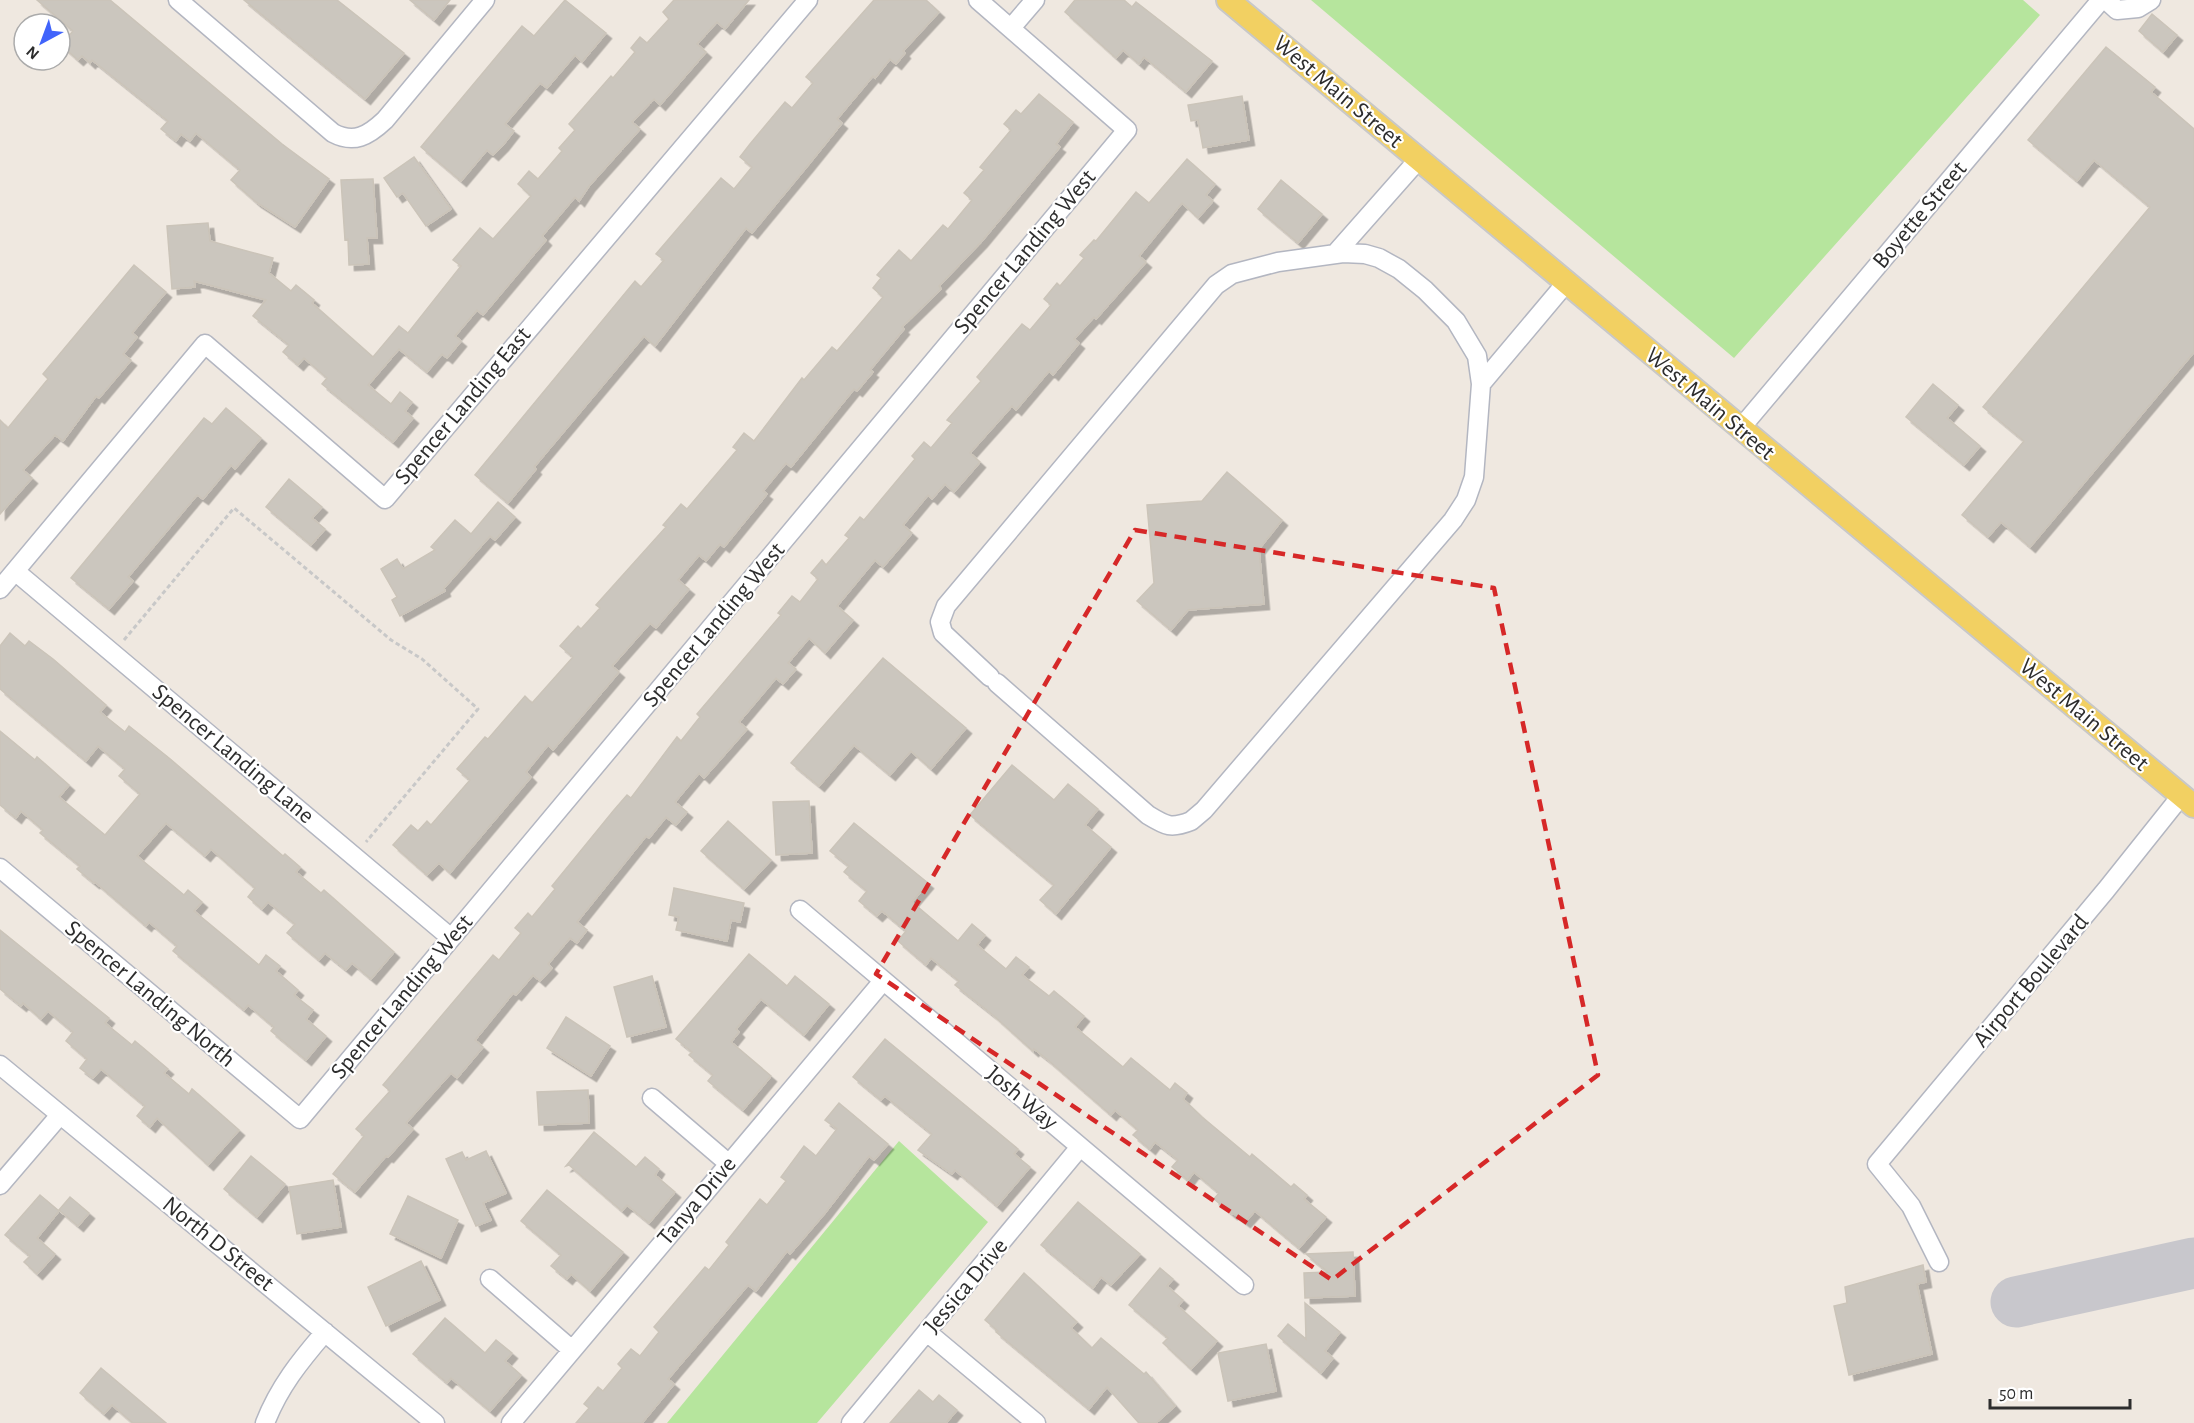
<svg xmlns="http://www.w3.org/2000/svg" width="2194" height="1423" viewBox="0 0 2194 1423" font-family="'Alegreya Sans',sans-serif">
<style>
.green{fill:#b6e59d}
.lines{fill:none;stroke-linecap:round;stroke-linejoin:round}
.taxiway{stroke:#c8c7cc;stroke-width:51}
.building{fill:#cbc6be;stroke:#cbc4b9;stroke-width:1.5;filter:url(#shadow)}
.minor-casing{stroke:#b3b6c1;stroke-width:21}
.major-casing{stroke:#c8c8c8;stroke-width:26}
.path{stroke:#c8c8c8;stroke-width:3;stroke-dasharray:4.5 3;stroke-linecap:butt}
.minor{stroke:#fff;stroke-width:18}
.major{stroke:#f2d062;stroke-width:22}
.marked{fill:none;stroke:#d62828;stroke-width:4.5;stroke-dasharray:12 8;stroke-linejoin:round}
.labels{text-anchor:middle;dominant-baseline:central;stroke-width:4.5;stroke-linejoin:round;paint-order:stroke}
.street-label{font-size:24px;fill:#2d2d2d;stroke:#fff}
</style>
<defs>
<filter id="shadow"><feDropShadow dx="5.5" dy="5.5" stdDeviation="0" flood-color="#0004"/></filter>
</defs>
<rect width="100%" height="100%" fill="#efe8e0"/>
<!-- green -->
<path class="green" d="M1311,0H2023L2040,15L1734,358Z
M899,1141L988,1222L817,1423H667Z"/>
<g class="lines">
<!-- taxiway -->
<path class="taxiway" d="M2016,1302L2194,1263"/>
</g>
<!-- building -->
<path class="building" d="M37,0H110L282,144L329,179L295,227L256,202L231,180L240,170L196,133L190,141L181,134L176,141L161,129L168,121L92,60L90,63L82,56L78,60L61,45L73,31Z
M244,0H337L404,53L365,99Z
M410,0H450L434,20Z
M565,0L606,33L582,62L575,55L547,88L540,83L505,124L514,131L503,145L493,155L487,150L461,181L421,147L522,26L534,36Z
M674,0H749L725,29L717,22L697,44L706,52L660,105L654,99L632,122L640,129L589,186L579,201L575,197L542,236L546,240L483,315L477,310L455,336L461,341L447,358L442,354L427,372L399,349L368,385L391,404L400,392L412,402L405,411L413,418L393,442L322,384L327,378L304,358L298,365L283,352L289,345L253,316L266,300L194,281L195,287L172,289L167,226L208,223L210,241L273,258L269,273L291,291L296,285L314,300L312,303L373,357L399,326L408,333L461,266L453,260L480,228L493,239L531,196L518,184L529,171L538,179L562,151L559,148L575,130L569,124L611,76L613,78L635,52L631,48L640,37L647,43L669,19L663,12Z
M874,0H926L939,12L903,51L905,53L896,64L890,59L875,78L873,76L837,119L842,123L809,164L752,233L746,228L655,346L644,336L534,467L536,469L508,503L475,475L635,281L641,287L664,260L656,254L721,178L734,189L752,167L740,157L750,144L785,102L792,108L813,83L806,77Z
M1075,0H1124L1132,7L1136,2L1212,61L1186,92L1144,57L1139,64L1123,50L1116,58L1065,12Z
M2152,14L2177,35L2163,52L2139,31Z
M2106,47L2155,87L2151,92L2194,129V352L2030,547L2001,522L1988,537L1962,515L2024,441L1983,407L2150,207L2094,160L2077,181L2028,140Z
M1039,94L1073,122L1056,144L1060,147L982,241L939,286L941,289L902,327L904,329L870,370L873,372L857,391L854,389L791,467L786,463L763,491L767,494L724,547L720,544L706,561L699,555L678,580L689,589L656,628L650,623L612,666L619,672L553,750L548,745L526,772L531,777L465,855L450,873L439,863L427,875L393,845L411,825L418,831L427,821L431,825L470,780L457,769L485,737L488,739L525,696L532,703L573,657L560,646L578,626L581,629L600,608L596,605L666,527L663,525L681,504L687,509L737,450L733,447L744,433L754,441L802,378L804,380L832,347L837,351L883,297L873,288L881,278L877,275L899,250L911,261L943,225L948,229L972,200L964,193L984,170L980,167L1011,130L1004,124L1016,110L1021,114Z
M1242,96L1249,140L1203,148L1198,120L1191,121L1188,105Z
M414,157L451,209L426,226L403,193L397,197L384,178Z
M1187,159L1215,184L1206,195L1213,201L1198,218L1182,203L1139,256L1146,262L1096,319L1094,317L1074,339L1079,343L1053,375L1049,371L1016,410L1012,406L970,453L980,462L954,492L945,484L932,499L928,495L903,525L912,533L883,567L875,560L837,606L853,620L825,653L809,638L788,663L796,669L783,684L776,678L739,722L747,729L704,778L699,773L675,802L687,812L676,825L666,817L649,838L646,836L577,922L587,930L577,943L570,938L548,964L552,968L540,981L533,975L516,995L513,993L475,1040L483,1047L457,1078L451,1073L406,1123L413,1129L388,1157L386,1156L355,1192L333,1174L364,1136L356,1129L390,1091L383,1085L493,955L499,960L521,933L515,928L528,913L532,917L555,889L552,886L614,810L627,795L631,798L677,737L681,741L700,717L697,714L781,615L778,613L792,596L800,602L818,579L811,573L822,560L826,565L849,538L845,535L860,517L864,520L915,459L912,456L924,442L931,448L952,423L947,420L981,381L977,377L1022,324L1030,330L1051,305L1044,299L1057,283L1060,286L1084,258L1080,255L1094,240L1096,241L1136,192L1149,203Z
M373,179L377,238H367L369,264L349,265L348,239L345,240L341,180Z
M1281,180L1322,214L1298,243L1258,209Z
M134,265L166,292L132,333L137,337L123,354L131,360L99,398L96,396L63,441L55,435L23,470L32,478L0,514V420L8,428L48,379L43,374Z
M1933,384L1958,405L1947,418L1980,446L1964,465L1906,417Z
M226,408L261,438L235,469L231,465L203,499L197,495L128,577L133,581L109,609L71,578L204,418L212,424Z
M1227,472L1282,520L1259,549L1264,604L1188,610L1171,630L1137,601L1154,583L1147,505L1202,501Z
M289,479L322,507L312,518L325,529L311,545L266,507Z
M498,502L515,517L495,540L490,536L444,588L445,591L400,616L392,600L397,597L381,569L397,559L403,569L435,550L431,547L455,520L471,534Z
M10,633L25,646L29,641L53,659L106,705L100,712L125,732L129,726L169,758L283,856L285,854L300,867L296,872L321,893L324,890L394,952L371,979L352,963L346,970L325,953L319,960L287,933L295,924L268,902L262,909L248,897L255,888L211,849L205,856L166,823L137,856L184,895L188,890L202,902L194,911L259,965L266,955L280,966L276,971L298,990L294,995L313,1010L306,1019L326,1036L306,1060L271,1031L274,1027L248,1005L244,1010L173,951L177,946L149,922L146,926L95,882L94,883L77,869L80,866L40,833L43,830L21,811L16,818L0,805V731L35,760L37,757L69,785L59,797L105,835L140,794L119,776L125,769L98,746L86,761L0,689V646Z
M883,658L966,728L931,769L911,751L890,775L854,745L819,786L791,763Z
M1012,765L1054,800L1068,784L1098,809L1085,825L1111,847L1056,914L1040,900L1054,885L970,815Z
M809,801L812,853L776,855L773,802Z
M728,821L771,860L744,889L701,851Z
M854,823L928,883L912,902L958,941L972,924L985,935L977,945L1006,969L1016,957L1029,967L1022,975L1049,996L1054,991L1084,1016L1075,1027L1123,1067L1131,1058L1170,1090L1175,1083L1187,1093L1183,1099L1202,1117L1250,1157L1252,1154L1291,1187L1294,1184L1307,1195L1304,1199L1326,1217L1299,1248L1255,1211L1245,1222L1233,1213L1232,1214L1214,1199L1219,1193L1194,1172L1188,1180L1172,1167L1178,1160L1155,1142L1150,1149L1133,1135L1138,1130L1115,1110L1111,1115L1048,1060L1034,1049L1033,1051L993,1015L955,985L959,981L931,958L926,965L898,941L906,931L882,911L877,916L859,901L867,891L844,872L849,866L830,851Z
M674,888L744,903L740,922L731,920L727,941L676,930L679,917L669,915Z
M0,930L109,1018L105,1023L132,1045L135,1041L168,1069L164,1073L189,1094L192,1089L239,1130L208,1165L157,1118L150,1127L137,1116L145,1106L101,1069L93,1078L80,1068L87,1059L66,1041L73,1032L48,1011L41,1019L23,1003L21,1006L0,989Z
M749,954L787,986L795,976L829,1004L804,1035L761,999L736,1029L739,1032L731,1042L771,1076L743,1110L708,1081L713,1075L689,1055L692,1052L676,1039Z
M652,976L666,1027L627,1037L614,987Z
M566,1017L610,1046L591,1076L547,1048Z
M885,1039L1018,1149L1014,1154L1030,1167L997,1206L955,1170L952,1174L918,1150L932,1134L885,1096L881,1100L853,1077Z
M588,1090L589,1123L539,1125L537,1092Z
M839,1103L888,1144L874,1160L869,1156L825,1213L790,1254L787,1251L756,1291L748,1285L668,1379L674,1384L642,1423H576L589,1408L584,1404L598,1387L603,1391L622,1368L618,1364L631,1349L640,1356L659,1332L654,1327L705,1267L709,1270L729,1245L726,1242L760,1199L767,1205L786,1181L781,1177L804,1146L816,1156L837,1129L825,1120Z
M594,1132L636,1167L645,1157L659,1169L655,1175L675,1192L649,1223L627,1205L622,1211L569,1165L566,1166Z
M486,1151L506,1193L483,1203L491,1220L476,1226L446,1159L462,1152L466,1160Z
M251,1156L285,1184L257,1217L224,1189Z
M333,1180L341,1227L297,1234L289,1187Z
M547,1190L623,1252L590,1291L571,1274L567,1279L551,1266L561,1255L521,1221Z
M40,1195L59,1211L37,1238L55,1254L37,1274L24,1262L30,1256L5,1235Z
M408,1196L458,1220L441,1258L390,1234Z
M70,1197L89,1213L78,1226L59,1210Z
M1078,1202L1140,1254L1111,1285L1101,1277L1093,1288L1041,1245Z
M1353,1252L1355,1296L1305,1298L1304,1273L1328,1272L1306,1254Z
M421,1261L440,1300L386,1326L368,1287Z
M1923,1265L1926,1282L1917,1284L1932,1354L1849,1375L1834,1306L1847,1303L1845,1287Z
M1160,1268L1173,1279L1167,1286L1183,1300L1178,1306L1217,1341L1191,1369L1163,1343L1168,1338L1129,1305Z
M1024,1273L1077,1322L1071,1328L1092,1348L1101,1338L1144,1374L1146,1372L1175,1406L1156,1423H1139L1107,1387L1089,1409L996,1332L998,1331L985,1320Z
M1305,1303L1340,1332L1325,1351L1333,1358L1321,1373L1278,1336L1288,1324L1306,1339Z
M445,1318L485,1353L496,1340L512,1353L505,1361L521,1375L490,1411L451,1378L447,1383L413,1354Z
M1266,1344L1276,1391L1228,1401L1218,1353Z
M101,1368L166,1423H133L112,1405L104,1414L80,1393Z
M919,1390L933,1402L939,1395L957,1410L946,1423H890Z"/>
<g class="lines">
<defs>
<path id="minor" d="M178,0L333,133C354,144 368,136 385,120L485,0
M2106,0L2117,10L2138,8L2151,0
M1011,28L1035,0
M1335,254L1418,160
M1481,384L1566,283
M1740,429L2101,0
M15,571L451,938
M0,589L205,344L385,499L808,0
M990,677L943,633L940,622L946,606L1216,285L1232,274L1278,262L1343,253L1365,254L1379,258L1399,269L1425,290L1456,321L1477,356L1481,384L1474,477L1466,500L1453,520L1204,810L1191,821C1171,829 1166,826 1148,815L997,683
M0,868L300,1119L1127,130L978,0
M800,910L1244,1285
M0,1065L435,1423
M652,1098L728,1163
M0,1185L60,1115
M1939,1262L1911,1206L1877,1164L2106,890L2181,796
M490,1279L572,1350
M927,1332L1036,1423
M265,1423C279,1387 300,1361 325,1332
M511,1423L883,981
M851,1423L1080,1147"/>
<path id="major" d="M1228,0L2194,806"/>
</defs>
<!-- minor casing -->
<use href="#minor" class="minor-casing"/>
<!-- major casing -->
<use href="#major" class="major-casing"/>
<!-- path -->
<path class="path" d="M124,640L234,508L391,640L422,659L478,709L366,842"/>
<!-- minor -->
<use href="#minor" class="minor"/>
<!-- major -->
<use href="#major" class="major"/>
</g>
<!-- marked area -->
<path class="marked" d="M1135,530L1494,588L1598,1075L1332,1280L876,974Z"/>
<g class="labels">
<!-- street labels -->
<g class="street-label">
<text transform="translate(1338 92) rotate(40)">West Main Street</text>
<text transform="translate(1920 215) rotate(-50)">Boyette Street</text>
<text transform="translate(1025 252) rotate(-50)">Spencer Landing West</text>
<text transform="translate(1710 404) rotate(40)">West Main Street</text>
<text transform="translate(463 406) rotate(-50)">Spencer Landing East</text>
<text transform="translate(714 625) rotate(-50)">Spencer Landing West</text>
<text transform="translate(2084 715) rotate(40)">West Main Street</text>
<text transform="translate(233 754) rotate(40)">Spencer Landing Lane</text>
<text transform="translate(2031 981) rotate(-50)">Airport Boulevard</text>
<text transform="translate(150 994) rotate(40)">Spencer Landing North</text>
<text transform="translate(402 997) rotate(-50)">Spencer Landing West</text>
<text transform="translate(1022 1098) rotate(40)">Josh Way</text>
<text transform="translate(697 1201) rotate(-50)">Tanya Drive</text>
<text transform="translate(218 1244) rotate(39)">North D Street</text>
<text transform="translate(966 1286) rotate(-50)">Jessica Drive</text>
</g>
</g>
<!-- north arrow -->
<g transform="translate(42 42) rotate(221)"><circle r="28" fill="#ffffff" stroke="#ababab" stroke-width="1.5"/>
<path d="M0-4.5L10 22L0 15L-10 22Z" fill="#4164fb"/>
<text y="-9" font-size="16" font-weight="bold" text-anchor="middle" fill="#2d2d2d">N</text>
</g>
<!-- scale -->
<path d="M1990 1399v9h140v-9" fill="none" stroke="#2d2d2d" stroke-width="3"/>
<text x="1999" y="1399" font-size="18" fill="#2d2d2d" stroke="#ffffff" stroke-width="4.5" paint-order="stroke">50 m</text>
</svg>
